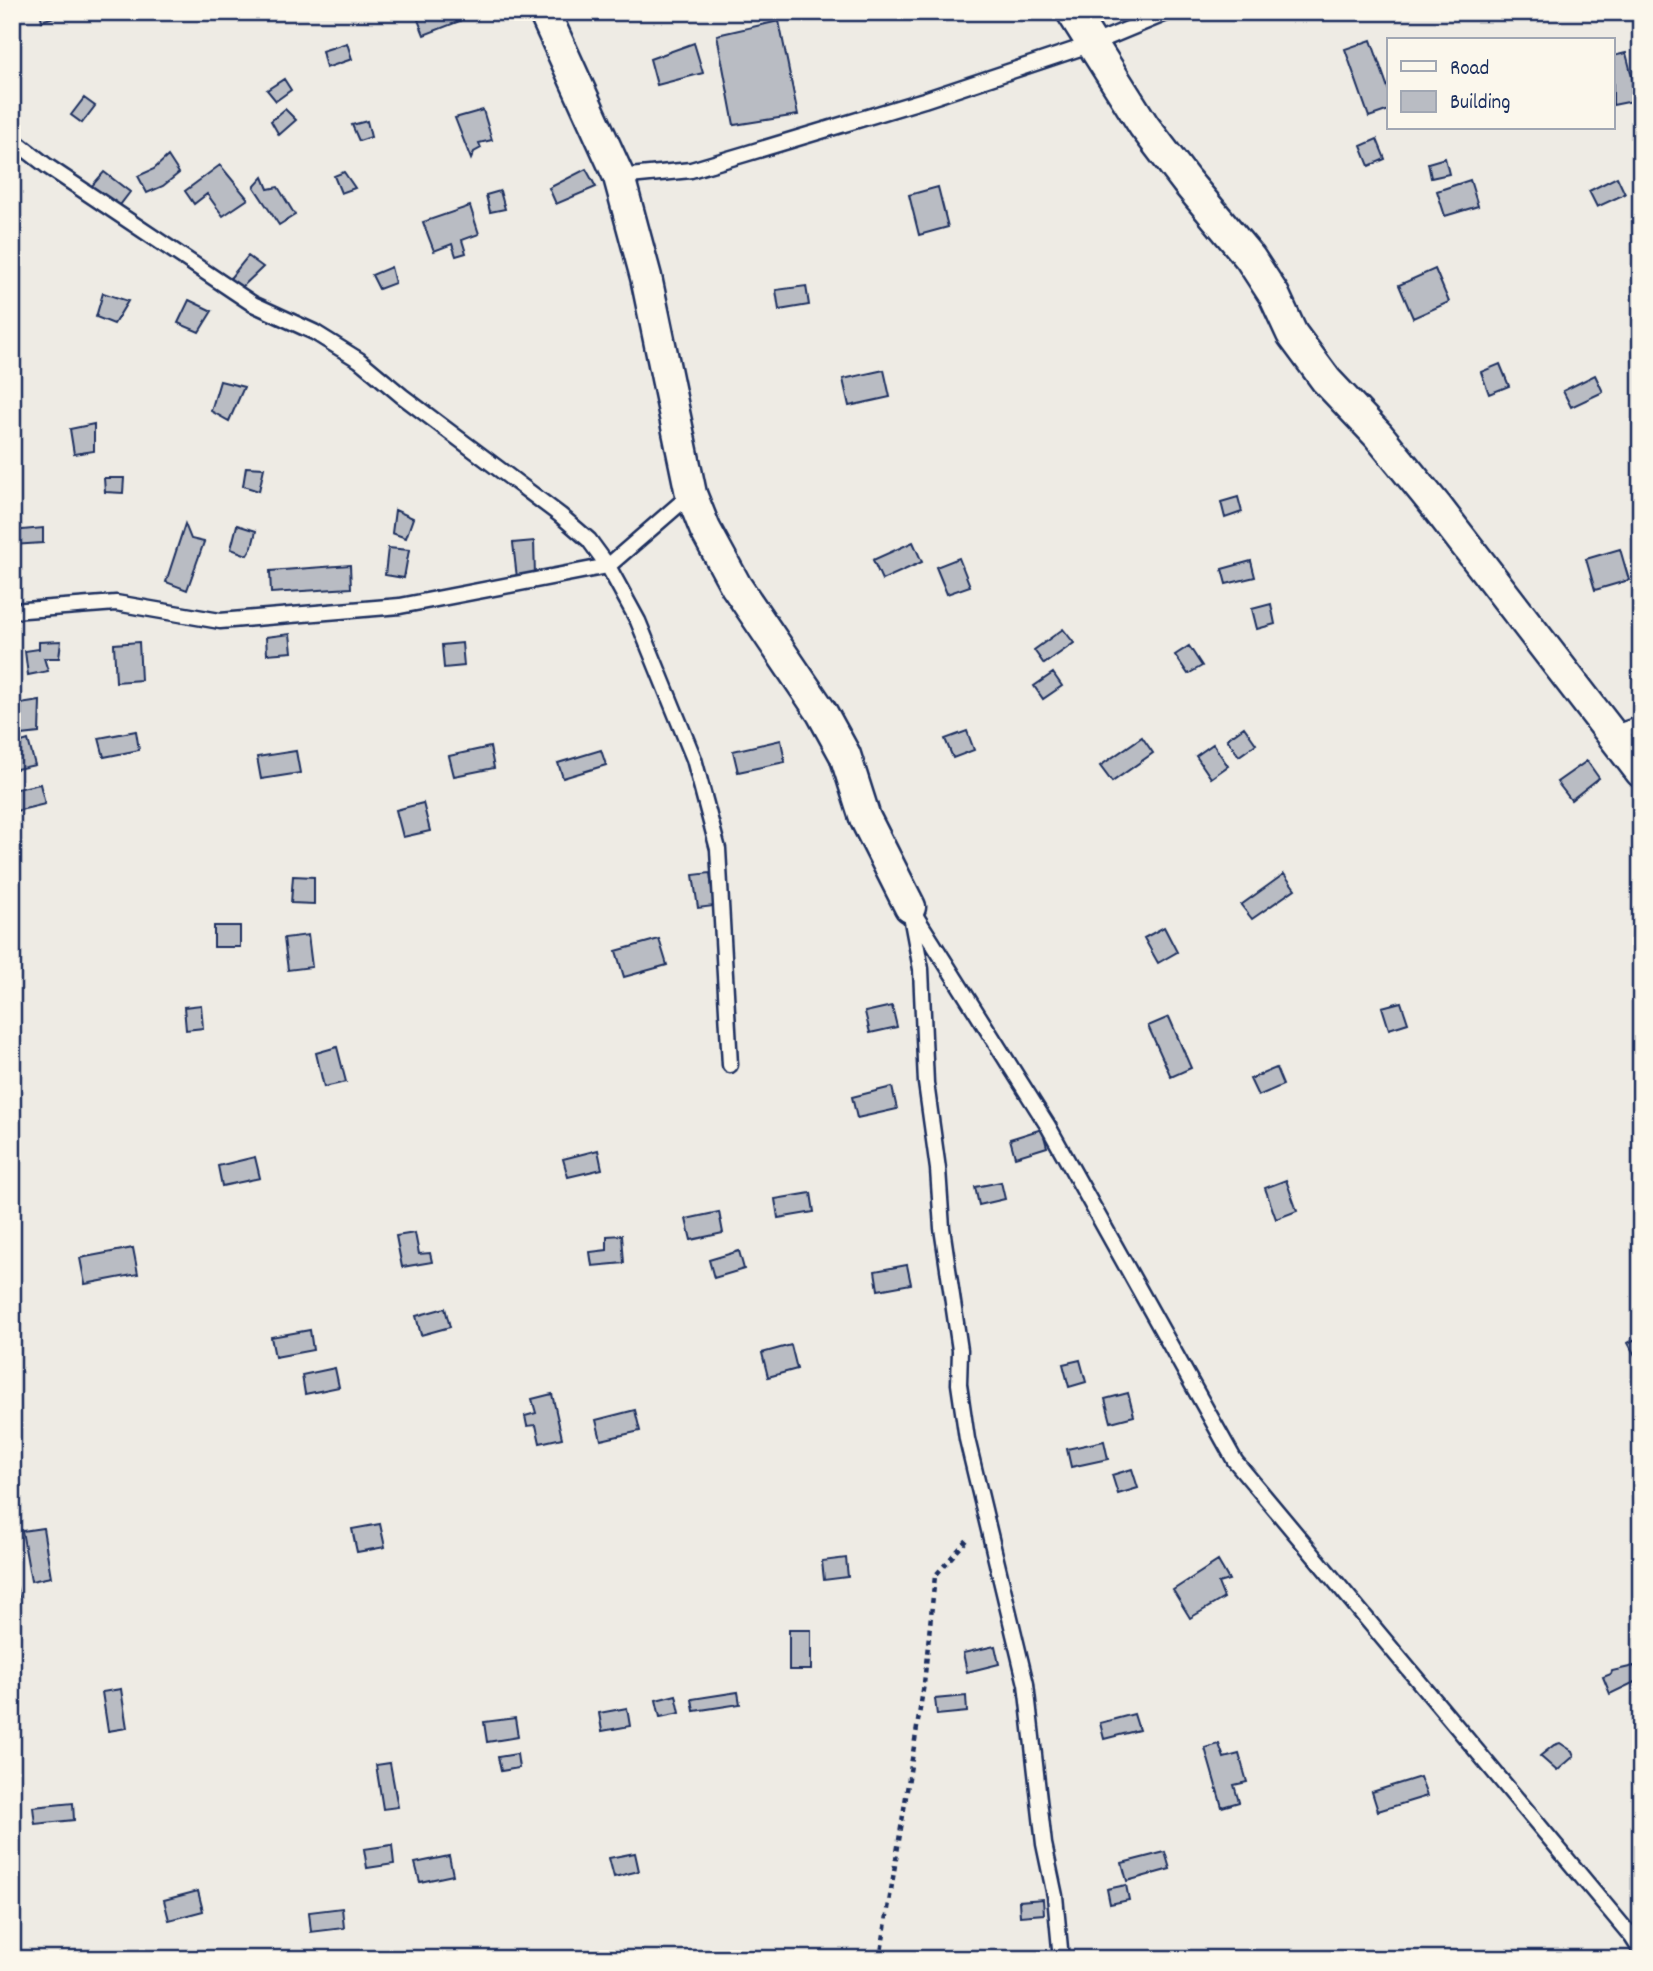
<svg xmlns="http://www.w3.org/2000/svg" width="1653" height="1971" viewBox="0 0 1653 1971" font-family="Dekko,sans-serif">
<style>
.building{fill:#b9bcc3;stroke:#1b2f5e;stroke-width:2}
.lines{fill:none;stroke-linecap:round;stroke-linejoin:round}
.service-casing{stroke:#1b2f5e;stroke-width:19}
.minor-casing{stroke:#1b2f5e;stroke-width:35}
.path{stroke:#1b2f5e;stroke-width:4.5;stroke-dasharray:5 5;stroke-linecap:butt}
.service{stroke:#fbf7ec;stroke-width:14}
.minor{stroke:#fbf7ec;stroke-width:30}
</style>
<rect width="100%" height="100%" fill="#eeebe4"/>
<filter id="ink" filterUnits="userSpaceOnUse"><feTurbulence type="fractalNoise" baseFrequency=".0143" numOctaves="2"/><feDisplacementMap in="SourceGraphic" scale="14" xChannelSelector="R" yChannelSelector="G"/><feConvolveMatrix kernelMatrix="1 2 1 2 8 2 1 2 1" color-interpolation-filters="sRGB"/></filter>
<g filter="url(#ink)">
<!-- building -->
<path class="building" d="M40,12H59L60,15L42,21Z
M415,12H458L460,21L424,35Z
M779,21L798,115L734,125L717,35Z
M1371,40L1389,91V110L1369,117L1345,49Z
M347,43L352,59L326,68L322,51Z
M694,43L703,73L657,85L650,59Z
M1626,53L1638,100L1613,105V56Z
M284,79L291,90L276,101L267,90Z
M84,98L95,106L82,123L71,115Z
M285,109L296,120L279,135L271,121Z
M483,110L492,140L479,143L481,148L474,152L471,159L455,118Z
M367,121L371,137L359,141L352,125Z
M1377,139L1385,159L1369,166L1361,146Z
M168,156L179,173L163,186L147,193L138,176L154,169Z
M1445,158L1449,174L1431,178L1428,163Z
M220,165L248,199L223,216L207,194L194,204L185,191Z
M586,169L596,187L556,204L549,188Z
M104,172L130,192L117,209L90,188Z
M344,172L355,188L341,193L334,176Z
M263,177L268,189L278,187L295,215L279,225L254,187Z
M1617,177L1625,194L1597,207L1589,191Z
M1470,180L1478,206L1445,216L1437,191Z
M938,187L948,227L919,235L909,195Z
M500,191L505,209L490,212L486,195Z
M470,206L479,234L462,240L466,253L456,256L452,244L434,251L423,222Z
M248,256L263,267L240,289L227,282Z
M391,267L395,283L379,289L372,275Z
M1435,269L1449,302L1413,318L1399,285Z
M806,286L809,305L779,310L776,290Z
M103,293L128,301L114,324L96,317Z
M189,300L212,311L199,332L178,323Z
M1500,364L1509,386L1489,394L1481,372Z
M884,370L890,397L849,406L843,379Z
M1595,375L1603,392L1571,407L1563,391Z
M220,381L244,387L229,421L211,411Z
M94,424V451L74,454L70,429Z
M246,467L264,468L259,491L243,486Z
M104,478H124L123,493L105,492Z
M1238,497L1242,512L1225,518L1221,502Z
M395,510L413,518L406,538L392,533Z
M185,524L191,539L204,542L187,590L166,582Z
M237,525L256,531L252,547L247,555L231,549Z
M43,528V543L12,545V531Z
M534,541L535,575L517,578L513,543Z
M913,542L922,562L882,580L873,560Z
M388,548L409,550L404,578L385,575Z
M1620,549L1629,580L1595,590L1586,559Z
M959,558L970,586L947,594L936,567Z
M1251,561L1255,577L1226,584L1222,569Z
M350,565L351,588L271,593L270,571Z
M1271,604L1275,624L1257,629L1252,609Z
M1063,629L1074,643L1044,664L1034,650Z
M290,634L292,652L267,654L266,637Z
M61,641L59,658H44L48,671L28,675L25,651L39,649V642Z
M139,642L141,680L116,682L114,644Z
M462,643L464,666L444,668L442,645Z
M1189,646L1202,666L1188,674L1175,655Z
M1053,673L1062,686L1043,699L1034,686Z
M40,701L39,733L22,735L20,704Z
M1244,727L1256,744L1239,756L1227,739Z
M136,731L139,750L104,757L99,738Z
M967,731L974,750L953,758L945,739Z
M1142,737L1153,753L1112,782L1100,766Z
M28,740L35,765L12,770V745Z
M781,740L785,762L738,772L733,751Z
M1213,744L1228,766L1211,778L1196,756Z
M490,747L494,768L454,776L449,756Z
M601,750L606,765L563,778L558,763Z
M296,751L300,773L261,779L257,757Z
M1587,761L1599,778L1571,800L1557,782Z
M40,784L45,804L12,812V790Z
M423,803L430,831L403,837L396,810Z
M710,873L714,906L698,908L693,875Z
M1284,874L1295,889L1252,919L1241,905Z
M293,876L314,877V904L291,903Z
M214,926H240V947H214Z
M1164,927L1177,952L1158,963L1144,938Z
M308,935L312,967L288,970L284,938Z
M659,939L667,965L624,977L616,951Z
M1401,1002L1408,1023L1389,1029L1382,1007Z
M201,1005L203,1028L186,1030L184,1007Z
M892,1006L897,1027L870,1033L865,1012Z
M1169,1017L1191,1068L1171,1077L1148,1026Z
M337,1047L346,1082L324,1087L316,1053Z
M1276,1068L1283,1085L1258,1096L1250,1079Z
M892,1087L897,1109L857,1118L852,1097Z
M1042,1129L1047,1147L1015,1157L1010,1139Z
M598,1150L602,1169L568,1177L563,1159Z
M255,1157L260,1178L222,1186L218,1166Z
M1286,1180L1297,1211L1276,1219L1265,1188Z
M1001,1182L1005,1199L979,1205L975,1187Z
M811,1193L814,1212L778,1218L775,1199Z
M719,1212L723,1233L691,1240L686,1219Z
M415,1233L419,1254L430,1253L432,1262L402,1267L396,1236Z
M622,1235L624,1263L592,1266L590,1252L607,1250V1236Z
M133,1248L138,1274L85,1284L80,1258Z
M739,1251L744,1269L714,1278L709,1260Z
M907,1265L911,1284L878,1290L875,1271Z
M445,1308L450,1327L421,1335L416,1316Z
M310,1330L313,1350L275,1357L271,1337Z
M1641,1336V1366L1628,1343Z
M791,1345L797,1369L768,1377L762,1353Z
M1080,1360L1086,1382L1069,1387L1063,1364Z
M335,1368L339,1387L305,1394L302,1375Z
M1128,1393L1134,1416L1111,1422L1105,1399Z
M552,1394L562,1438L540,1443L536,1425L527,1426L525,1416L536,1413L532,1399Z
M635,1410L640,1431L601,1440L596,1420Z
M1104,1441L1108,1459L1071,1467L1067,1449Z
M1132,1469L1138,1488L1118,1494L1112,1475Z
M380,1524L385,1547L357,1552L352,1529Z
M43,1528L51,1577L31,1581L22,1531Z
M846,1558L848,1577L824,1580L822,1561Z
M1218,1561L1229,1580L1218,1583L1224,1598L1190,1618L1173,1590Z
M12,1578H14L19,1597L12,1598Z
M789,1630H811V1670H789Z
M995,1646L999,1664L967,1672L963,1653Z
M1634,1666L1641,1679L1610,1694L1603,1677L1611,1674L1612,1671Z
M121,1689L127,1728L108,1731L102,1692Z
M738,1692L740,1704L694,1711L692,1699Z
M676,1695L680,1713L660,1717L656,1700Z
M966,1696L967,1712L937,1715L935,1699Z
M627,1708L630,1726L602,1731L599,1713Z
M1134,1714L1139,1730L1104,1739L1100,1723Z
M515,1718L518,1737L487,1742L484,1722Z
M1560,1743L1572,1751L1574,1756L1557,1771L1540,1756L1554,1745Z
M1219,1744L1224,1758L1239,1754L1247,1782L1234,1785L1239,1802L1222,1807L1205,1748Z
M517,1754L519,1768L501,1771L498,1757Z
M390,1763L398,1807L383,1809L376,1765Z
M1420,1777L1427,1796L1378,1811L1372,1792Z
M73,1803L74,1820L35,1824L33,1807Z
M392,1845L394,1864L367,1868L364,1849Z
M1165,1852L1170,1869L1127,1881L1122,1863Z
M635,1853L639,1871L614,1877L609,1858Z
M449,1856L453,1875L420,1882L415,1863Z
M1126,1885L1129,1900L1110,1904L1107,1889Z
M198,1891L203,1911L169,1920L164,1900Z
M1043,1899L1044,1914L1020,1916L1019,1901Z
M342,1908L344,1928L311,1932L309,1912Z"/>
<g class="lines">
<defs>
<path id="service" d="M12,139L47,166L253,304L314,332L359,360L402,396L560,515L589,540L608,566L638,621L694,759L718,849L730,1065
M619,177L691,170L745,154L924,100L1092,44L1169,12
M12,611L116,603L220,621L400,606L608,566L691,494
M1612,734L1641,724
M910,907L1048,1126L1235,1461L1632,1937L1641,1951
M911,916L921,969L926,1083L938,1169L942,1228L960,1350L959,1384L967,1439L1026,1684L1044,1844L1055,1896L1061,1959"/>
<path id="minor" d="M544,12L619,177L646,277L691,494L705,529L736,586L822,713L845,755L865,818L910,907
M1072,12L1144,126L1186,181L1250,258L1274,295L1292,334L1326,380L1378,435L1436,506L1641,772"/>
</defs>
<!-- service casing -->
<use href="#service" class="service-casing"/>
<!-- minor casing -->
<use href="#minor" class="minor-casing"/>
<!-- path -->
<path class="path" d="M880,1959L924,1684L935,1576L967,1540"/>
<!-- service -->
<use href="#service" class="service"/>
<!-- minor -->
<use href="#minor" class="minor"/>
</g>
</g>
<!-- margin -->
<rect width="1653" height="1971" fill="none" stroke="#fbf7ec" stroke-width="42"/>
<rect x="21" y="21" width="1611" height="1929" fill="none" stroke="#1b2f5e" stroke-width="2.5" filter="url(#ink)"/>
<!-- legend -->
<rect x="1387" y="38" width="228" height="91" fill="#fbf7ec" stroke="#a1a7b3" stroke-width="2"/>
<rect x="1401" y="61" width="35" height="10" fill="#fbf7ec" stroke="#a1a7b3" stroke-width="2"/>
<text x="1450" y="74" font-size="21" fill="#1b2f5e">Road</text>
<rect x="1401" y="91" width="35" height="21" fill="#b9bcc3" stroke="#a1a7b3" stroke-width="2"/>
<text x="1450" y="108" font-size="21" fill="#1b2f5e">Building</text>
</svg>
